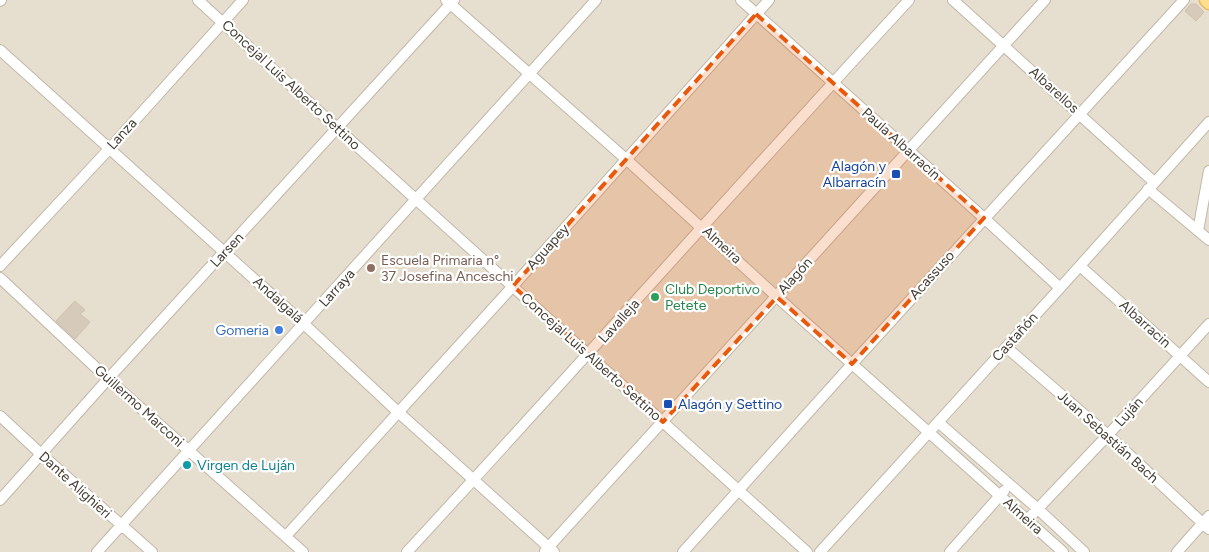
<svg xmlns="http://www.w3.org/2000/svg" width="1209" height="552" viewBox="0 0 1209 552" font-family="Figtree,sans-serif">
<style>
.residential{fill:#e6dfcf}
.building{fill:#d6cbba;stroke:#cec0aa}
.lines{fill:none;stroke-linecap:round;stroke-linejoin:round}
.minor-casing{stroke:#c0b7a7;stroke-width:12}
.major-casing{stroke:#e7bc5b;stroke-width:15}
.minor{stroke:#fff;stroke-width:10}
.major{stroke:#ffde8d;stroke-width:12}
.marked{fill:#e8590c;fill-opacity:0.2;stroke:#e8590c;stroke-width:4;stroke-dasharray:10 6;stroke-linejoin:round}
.transit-dot{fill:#1a4fb4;stroke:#fff;stroke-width:2}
.education-dot{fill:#8d6e63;stroke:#fff;stroke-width:2}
.leisure-dot{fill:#2e9e5b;stroke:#fff;stroke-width:2}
.shop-dot{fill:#3f7fe0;stroke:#fff;stroke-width:2}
.culture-dot{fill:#0f9aa8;stroke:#fff;stroke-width:2}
.labels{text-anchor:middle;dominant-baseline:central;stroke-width:4.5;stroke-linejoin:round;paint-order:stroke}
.street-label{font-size:14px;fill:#433c32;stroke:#fff}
.transit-label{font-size:14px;fill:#164399;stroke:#fff;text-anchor:end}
.education-label{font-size:14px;fill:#785e54;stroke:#fff;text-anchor:start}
.leisure-label{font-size:14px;fill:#27864d;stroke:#fff;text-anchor:start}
.shop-label{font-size:14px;fill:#366cbe;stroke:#fff;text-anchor:end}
.culture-label{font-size:14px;fill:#0d838f;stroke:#fff;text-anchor:start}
</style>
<rect width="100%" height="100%" fill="#f2ede2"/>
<!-- residential -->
<path class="residential" d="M0,0H1209V552H0Z"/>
<!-- building -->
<path class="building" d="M1191,4H1196L1204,12L1196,21L1185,11Z
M75,301L85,310L80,314L90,322L75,339L56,321Z"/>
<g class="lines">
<defs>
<path id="minor" d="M198,0L338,129L807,552
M446,0L627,160L777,297L1063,552
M741,0L984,218L1060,288
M953,0L1154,182
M0,1L1,0
M0,50L304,324L398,412L554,552
M1148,189L1209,240
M1198,231L1209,171
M0,266L110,148L243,0
M1080,266L1209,382
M0,278L108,379L303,552
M1006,347L1108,435L1209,529
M0,416L41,454L152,552
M938,422L1038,509L1084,552
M0,500L108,379L454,0
M1028,519L1108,435L1209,324
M286,536L513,286L769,0
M545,551L1045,0
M97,552L596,0
M407,552C576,369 740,183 909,0
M683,552L852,364L1184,0
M820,552L1060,288L1209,122
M950,552L1004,491
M1177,552L1209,516"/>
<path id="major" d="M1206,0L1209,3"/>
</defs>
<!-- minor casing -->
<use href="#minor" class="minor-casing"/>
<!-- major casing -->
<use href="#major" class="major-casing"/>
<!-- minor -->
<use href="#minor" class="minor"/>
<!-- major -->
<use href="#major" class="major"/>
</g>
<!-- marked area -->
<path class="marked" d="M756,14L984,218L852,364L777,297L663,422L513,286Z"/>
<!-- markers -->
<g class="transit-dot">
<rect x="891" y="169" width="10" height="10" rx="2.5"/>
<rect x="663" y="399" width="10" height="10" rx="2.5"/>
</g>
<circle class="education-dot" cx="371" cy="268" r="5"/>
<circle class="leisure-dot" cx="655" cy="297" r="5"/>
<circle class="shop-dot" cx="279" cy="330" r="5"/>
<circle class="culture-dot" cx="187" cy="465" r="5"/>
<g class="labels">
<!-- street labels -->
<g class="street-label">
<text transform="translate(291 85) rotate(43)">Concejal Luis Alberto Settino</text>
<text transform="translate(1054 90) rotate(42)">Albarellos</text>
<text transform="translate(122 134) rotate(-48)">Lanza</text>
<text transform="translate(901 144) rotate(42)">Paula Albarracín</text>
<text transform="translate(722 245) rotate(43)">Almeira</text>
<text transform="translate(548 247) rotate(-48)">Aguapey</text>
<text transform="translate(227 250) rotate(-47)">Larsen</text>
<text transform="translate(932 275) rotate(-48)">Acassuso</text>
<text transform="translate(795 276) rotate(-48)">Alagón</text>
<text transform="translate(337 288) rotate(-48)">Larraya</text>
<text transform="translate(278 300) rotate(42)">Andalgalá</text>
<text transform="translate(619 321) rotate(-48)">Lavalleja</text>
<text transform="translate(1145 324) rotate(42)">Albarracin</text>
<text transform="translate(1015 337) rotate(-48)">Castañón</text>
<text transform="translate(591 357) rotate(42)">Concejal Luis Alberto Settino</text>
<text transform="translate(139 406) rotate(42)">Guillermo Marconi</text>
<text transform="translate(1129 412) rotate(-48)">Luján</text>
<text transform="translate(1108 437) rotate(42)">Juan Sebastián Bach</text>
<text transform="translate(75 485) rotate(42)">Dante Alighieri</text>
<text transform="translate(1023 516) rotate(42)">Almeira</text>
</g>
<!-- transit labels -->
<g class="transit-label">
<text x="886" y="166">Alagón y<tspan x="886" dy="16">Albarracín</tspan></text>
<text x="678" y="404" text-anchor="start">Alagón y Settino</text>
</g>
<!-- education labels -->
<g class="education-label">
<text x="381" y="260">Escuela Primaria n°<tspan x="381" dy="16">37 Josefina Anceschi</tspan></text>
</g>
<!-- leisure labels -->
<g class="leisure-label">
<text x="665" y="289">Club Deportivo<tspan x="665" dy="16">Petete</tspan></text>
</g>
<!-- shop labels -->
<g class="shop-label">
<text x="269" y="330">Gomeria</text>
</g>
<!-- culture labels -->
<g class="culture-label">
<text x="197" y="465">Virgen de Luján</text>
</g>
</g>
</svg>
